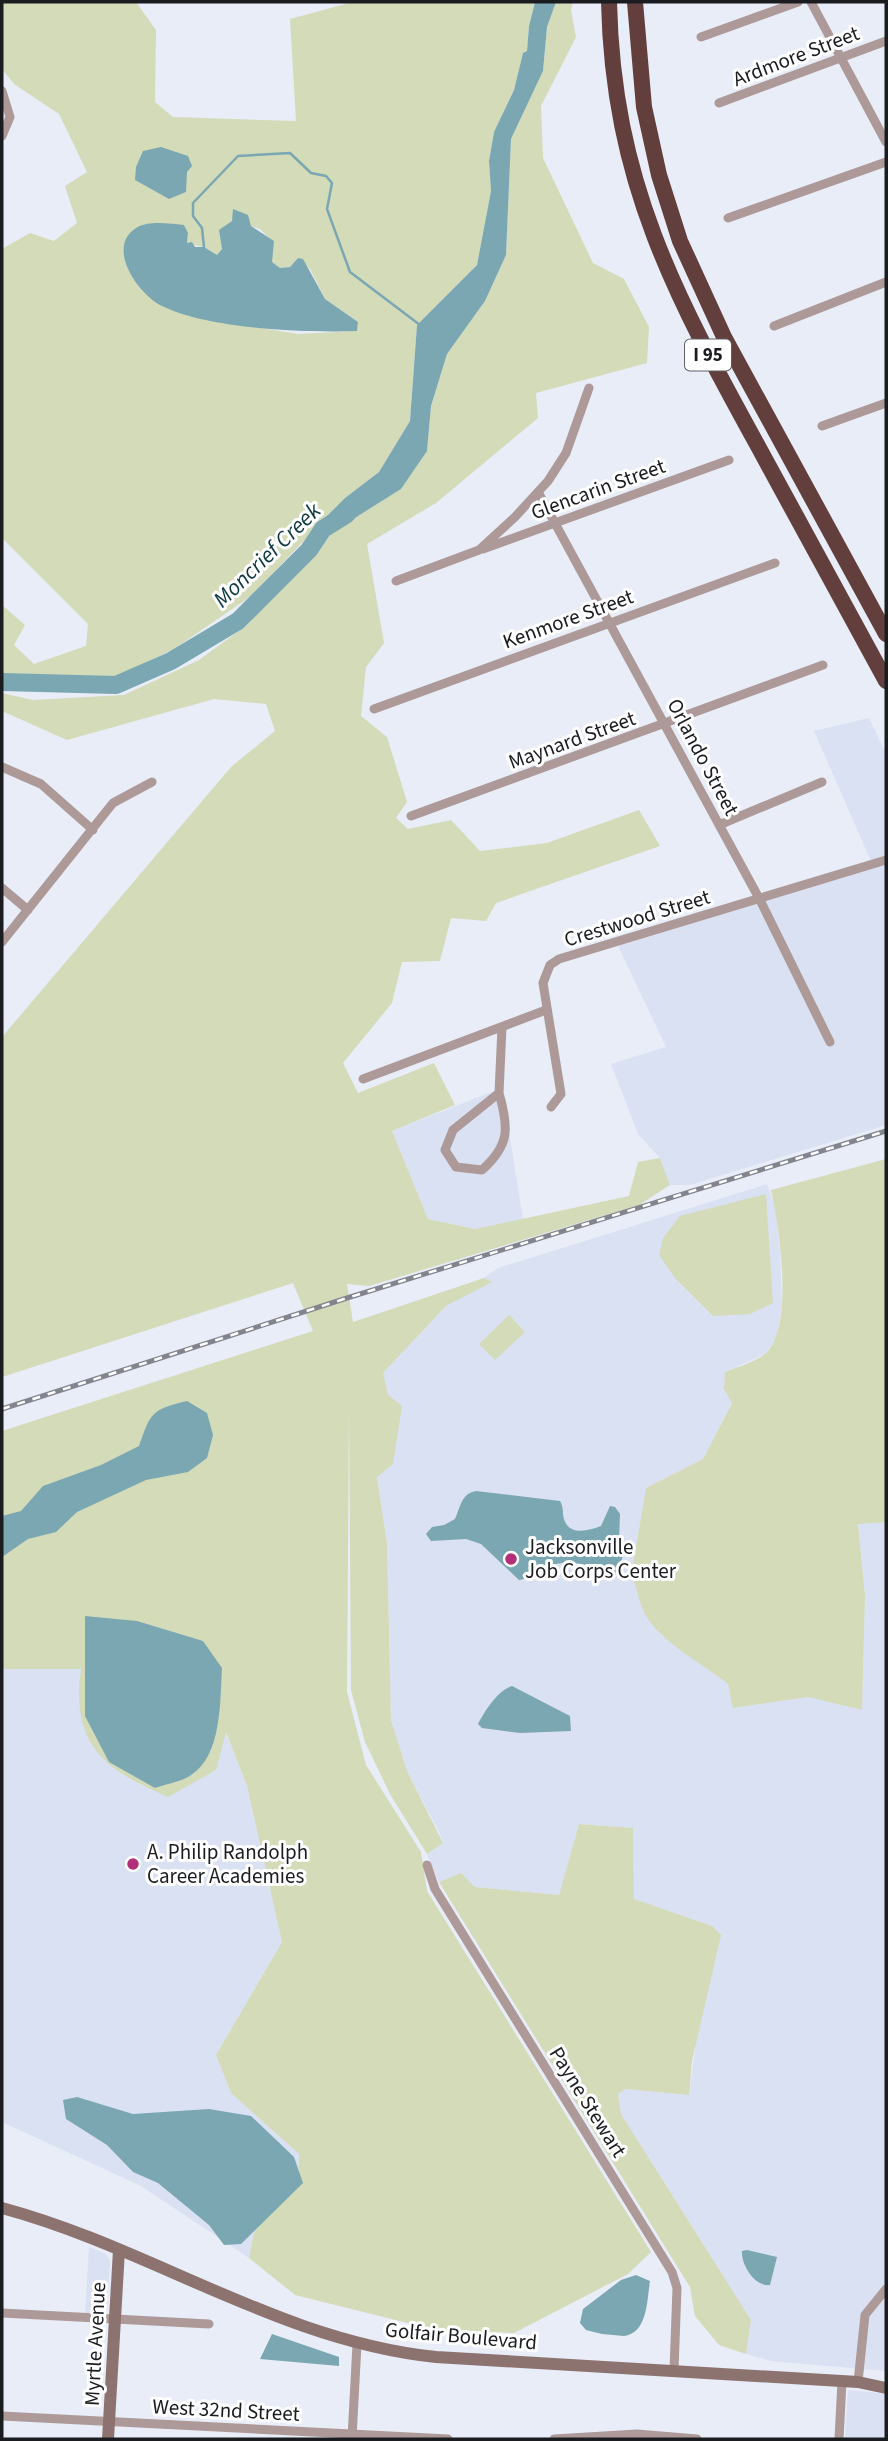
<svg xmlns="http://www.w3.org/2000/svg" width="888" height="2441" viewBox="0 0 888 2441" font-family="'Source Sans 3',sans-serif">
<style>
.built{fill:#dae1f3}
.green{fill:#d3dbb8;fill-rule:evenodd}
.water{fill:#7ba7b3}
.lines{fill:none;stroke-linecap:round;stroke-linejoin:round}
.stream{stroke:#7ba7b3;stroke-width:2.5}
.river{stroke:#7ba7b3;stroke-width:18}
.street{stroke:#ad9a98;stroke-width:9}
.secondary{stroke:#8d7370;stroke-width:12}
.highway{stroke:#623f3c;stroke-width:16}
.rail-casing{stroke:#82858d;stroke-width:5}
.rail{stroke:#fff;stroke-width:2.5;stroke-dasharray:8;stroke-linecap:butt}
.poi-dot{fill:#b33078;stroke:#fff;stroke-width:2.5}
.labels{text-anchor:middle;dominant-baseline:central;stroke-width:6;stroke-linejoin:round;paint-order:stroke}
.shield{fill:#fff;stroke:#5f6063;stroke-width:2}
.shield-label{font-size:19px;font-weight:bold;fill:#1a1c20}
.street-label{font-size:21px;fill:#1a1c20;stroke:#fff}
.poi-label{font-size:21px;fill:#1a1c20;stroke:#fff;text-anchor:start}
.water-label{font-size:23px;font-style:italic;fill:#0d3841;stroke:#fff}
</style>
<rect width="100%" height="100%" fill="#e8edf8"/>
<!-- built -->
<path class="built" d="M869,718L886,754V1125L690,1185H670L660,1158L638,1134L611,1064L666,1047L618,946L874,868L814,731Z
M502,1088L523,1219L475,1229L428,1219L392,1131Z
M767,1184L775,1207L780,1252L782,1304L777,1338L765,1354L725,1372L732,1402L703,1459L646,1488L631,1576L638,1587L644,1612L660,1634L728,1684L733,1708L808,1697L862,1710L865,1596L858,1523L886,1522V2371L771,2361L746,2354L751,2320L621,2114L618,2094L626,2089L689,2095L712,1926L634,1899L633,1828L579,1824L559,1895L474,1887L461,1873L439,1882L427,1854L443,1843L440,1834L407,1771L391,1720L387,1543L377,1476L393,1463L383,1373L446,1306L491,1282L484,1278L498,1268Z
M81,1668L225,1730L247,1786L282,1942L216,2055L231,2093L299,2154L298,2183L254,2232L249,2258L141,2186L2,2122V1669Z
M89,2247L106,2254L110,2261L107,2315L85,2313Z
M848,2390L886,2394V2439H845Z"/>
<!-- green -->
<path class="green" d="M2,2H136L156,30L155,102L173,117L296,121L290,19L353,2H535L529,26L527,51L523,53L514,90L494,132L489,161L491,191L477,265L417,325L410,421L379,472L345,498L251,596L174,649L110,679L2,674V605L25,625L14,645L34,664L86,646L88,624L2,538V249L30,233L54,241L77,223L65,186L87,172L59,114L14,84L2,69ZM232,221L260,229L270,239L272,262L280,268L290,267L298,258L310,269L325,299L358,322L357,331L298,334L201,318L160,305L188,233L187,244L204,247L217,255L222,249L226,226Z
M556,2H573L571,10L576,37L541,106L543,158L593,263L624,279L649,327L647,363L536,393L538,418L436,503L367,544L384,643L366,667L361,716L387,737L407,802L396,818L408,829L451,820L480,851L547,843L639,810L660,846L496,903L486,921L451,918L440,961L402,962L392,1003L343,1063L358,1093L434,1063L455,1105L392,1131L428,1219L475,1229L629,1196L638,1162L660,1158L670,1185L639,1205L369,1286L347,1284L353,1322L484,1278L492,1282L446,1306L383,1373L388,1395L402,1406L393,1464L377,1477L387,1543L391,1720L407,1771L443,1843L427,1854L390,1794L365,1742L351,1690L349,1406L347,1692L366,1765L421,1852L427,1891L651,2252L628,2274L514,2333L436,2330L295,2295L249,2258L254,2232L298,2183L299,2154L231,2093L216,2055L282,1942L247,1786L226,1732L216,1770L168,1797C103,1769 71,1745 81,1669H2V1431L313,1331L293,1283L2,1377V1037L231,767L275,731L266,704L214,699L67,740L2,711V693L33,700L124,695L199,660L247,625L331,533L401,489L427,450L431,406L447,354L485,301L506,255L511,139L543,71L547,27Z
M886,1159V1522L858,1524L865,1596L862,1710L808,1697L733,1708L728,1684C703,1664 657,1640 644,1612C638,1600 638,1588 631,1576L646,1488L703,1459L732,1403L724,1389L725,1372C737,1367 755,1362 765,1354C795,1329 779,1225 771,1190Z
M766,1194L773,1303L750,1314L713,1316L675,1278L659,1255L663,1238L680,1216Z
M509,1315L525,1332L495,1360L479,1344Z
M579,1824L633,1828L634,1899L712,1926L721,1935L692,2061L689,2095L626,2089L618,2094L621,2114L751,2320L746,2354L719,2345L695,2316L690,2287L439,1882L461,1873L475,1887L559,1895Z"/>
<!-- water -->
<path class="water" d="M535,2H556L547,27L543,71L511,139L506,255L485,301L447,354L431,406L427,451L401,489L331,533L322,521L345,498L379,472L410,421L417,325L477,265L491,191L489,161L494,132L514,90L523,53L527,51L529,26Z
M161,147L188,156L192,166L187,172L186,192L169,199L135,180L136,167L143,151Z
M233,209L248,215L251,226L274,241L272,262L280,268L290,267L298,258L303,259L325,299L358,322L357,331C304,333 209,329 162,306C139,295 105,248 136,228C150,220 169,224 184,225L188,233L187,243L192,242L195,247H204L217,255L222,249L219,230L232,221Z
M187,1401L207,1413L213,1435L207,1458L188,1472L146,1480L77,1512L56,1532L28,1539L2,1557V1516L21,1511L43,1486L101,1465L139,1446C151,1412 151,1410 187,1401Z
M476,1491L560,1501C564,1508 562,1512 564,1519C569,1536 588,1531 601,1526L610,1506L615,1507L620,1514L619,1540L624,1551L618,1574C598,1569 578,1559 556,1564C542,1568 534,1578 519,1580L481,1544L466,1539L431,1541L426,1534L432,1527L444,1525L455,1519C461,1506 461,1494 476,1491Z
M85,1616L137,1621L203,1641L222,1668C220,1700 222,1756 191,1775C181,1782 166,1784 155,1788L109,1762L85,1716Z
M512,1686L570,1716L571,1731L520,1733L482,1728L478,1724C485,1711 497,1691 512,1686Z
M77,2097L133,2114L209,2109L251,2116L294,2157L303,2183L241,2244L224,2245L209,2225L158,2183L133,2172L107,2145L66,2119L63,2100Z
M747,2250L777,2257L770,2285C755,2287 741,2265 742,2251Z
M636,2275L650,2281C647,2299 648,2333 624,2336L602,2334L586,2330L580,2323L583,2309L621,2280Z
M272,2334L339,2357V2366L260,2359Z"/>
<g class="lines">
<!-- stream -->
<path class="stream" d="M204,247L202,228L193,216V203L238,156L290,153L311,173L326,176L332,183L327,209L350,272L420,325"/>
<!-- river -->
<path class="river" d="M2,682L116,685L171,661L238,621L309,550L323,529L347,514"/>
<!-- street -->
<path class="street" d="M811,2L886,142
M701,37L798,2
M2,91L10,117L2,136
M719,103L886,41
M728,218L886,162
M774,326L886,282
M822,426L886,403
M538,492L760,900L830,1042
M483,549L729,460
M396,581L479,550L515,517L548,481L566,453L589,388
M374,709L775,563
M2,767L41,784L93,830
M411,816L823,665
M719,825L822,782
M2,888L28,910
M2,942L113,803L152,782
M363,1079L546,1010
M499,1093C509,1128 510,1145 482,1170L456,1167L445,1150L453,1130L499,1093L502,1027
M551,1107L561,1094L543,983L550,965L559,959L886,860
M427,1865L435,1889L672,2272L677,2288L674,2370
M2,2313L209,2324
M858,2382L865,2315L886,2289
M2,2416L448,2439
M352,2438L357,2344
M554,2439L637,2434L697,2439
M839,2439L842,2381"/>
<!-- secondary -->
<path class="secondary" d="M2,2208C151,2248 280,2341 436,2357L858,2382L886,2388
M108,2439L119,2250"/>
<!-- highway -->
<path class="highway" d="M609,2C613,182 675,295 759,448C801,526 844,603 886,681
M635,2L644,107L659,175L680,241L724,337L886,634"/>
<defs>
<path id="rail" d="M2,1409L347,1298L886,1131"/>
</defs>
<!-- rail casing -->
<use href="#rail" class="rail-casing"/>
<!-- rail -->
<use href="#rail" class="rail"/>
</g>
<!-- markers -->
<g class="poi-dot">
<circle cx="511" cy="1559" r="7"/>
<circle cx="133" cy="1864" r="7"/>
</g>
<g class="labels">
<!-- shield labels -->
<rect class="shield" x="685" y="339.5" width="46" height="31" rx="5"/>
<g class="shield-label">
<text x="708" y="355">I 95</text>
</g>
<!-- street labels -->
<g class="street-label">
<text transform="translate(796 56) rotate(-21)">Ardmore Street</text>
<text transform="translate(598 489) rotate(-20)">Glencarin Street</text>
<text transform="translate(568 619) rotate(-20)">Kenmore Street</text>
<text transform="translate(572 740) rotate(-20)">Maynard Street</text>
<text transform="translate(703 757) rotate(62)">Orlando Street</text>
<text transform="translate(637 918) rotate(-17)">Crestwood Street</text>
<text transform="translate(588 2102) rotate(58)">Payne Stewart</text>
<text transform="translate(461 2336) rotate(5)">Golfair Boulevard</text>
<text transform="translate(95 2344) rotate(-87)">Myrtle Avenue</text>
<text transform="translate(226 2410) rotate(3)">West 32nd Street</text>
</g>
<!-- poi labels -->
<g class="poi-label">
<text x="525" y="1547">Jacksonville<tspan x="525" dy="24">Job Corps Center</tspan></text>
<text x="147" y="1852">A. Philip Randolph<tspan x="147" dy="24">Career Academies</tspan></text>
</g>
<!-- water labels -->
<g class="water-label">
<text transform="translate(267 555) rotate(-44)">Moncrief Creek</text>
</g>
</g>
<!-- border -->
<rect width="888" height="2441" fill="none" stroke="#1a1c20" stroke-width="7"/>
</svg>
